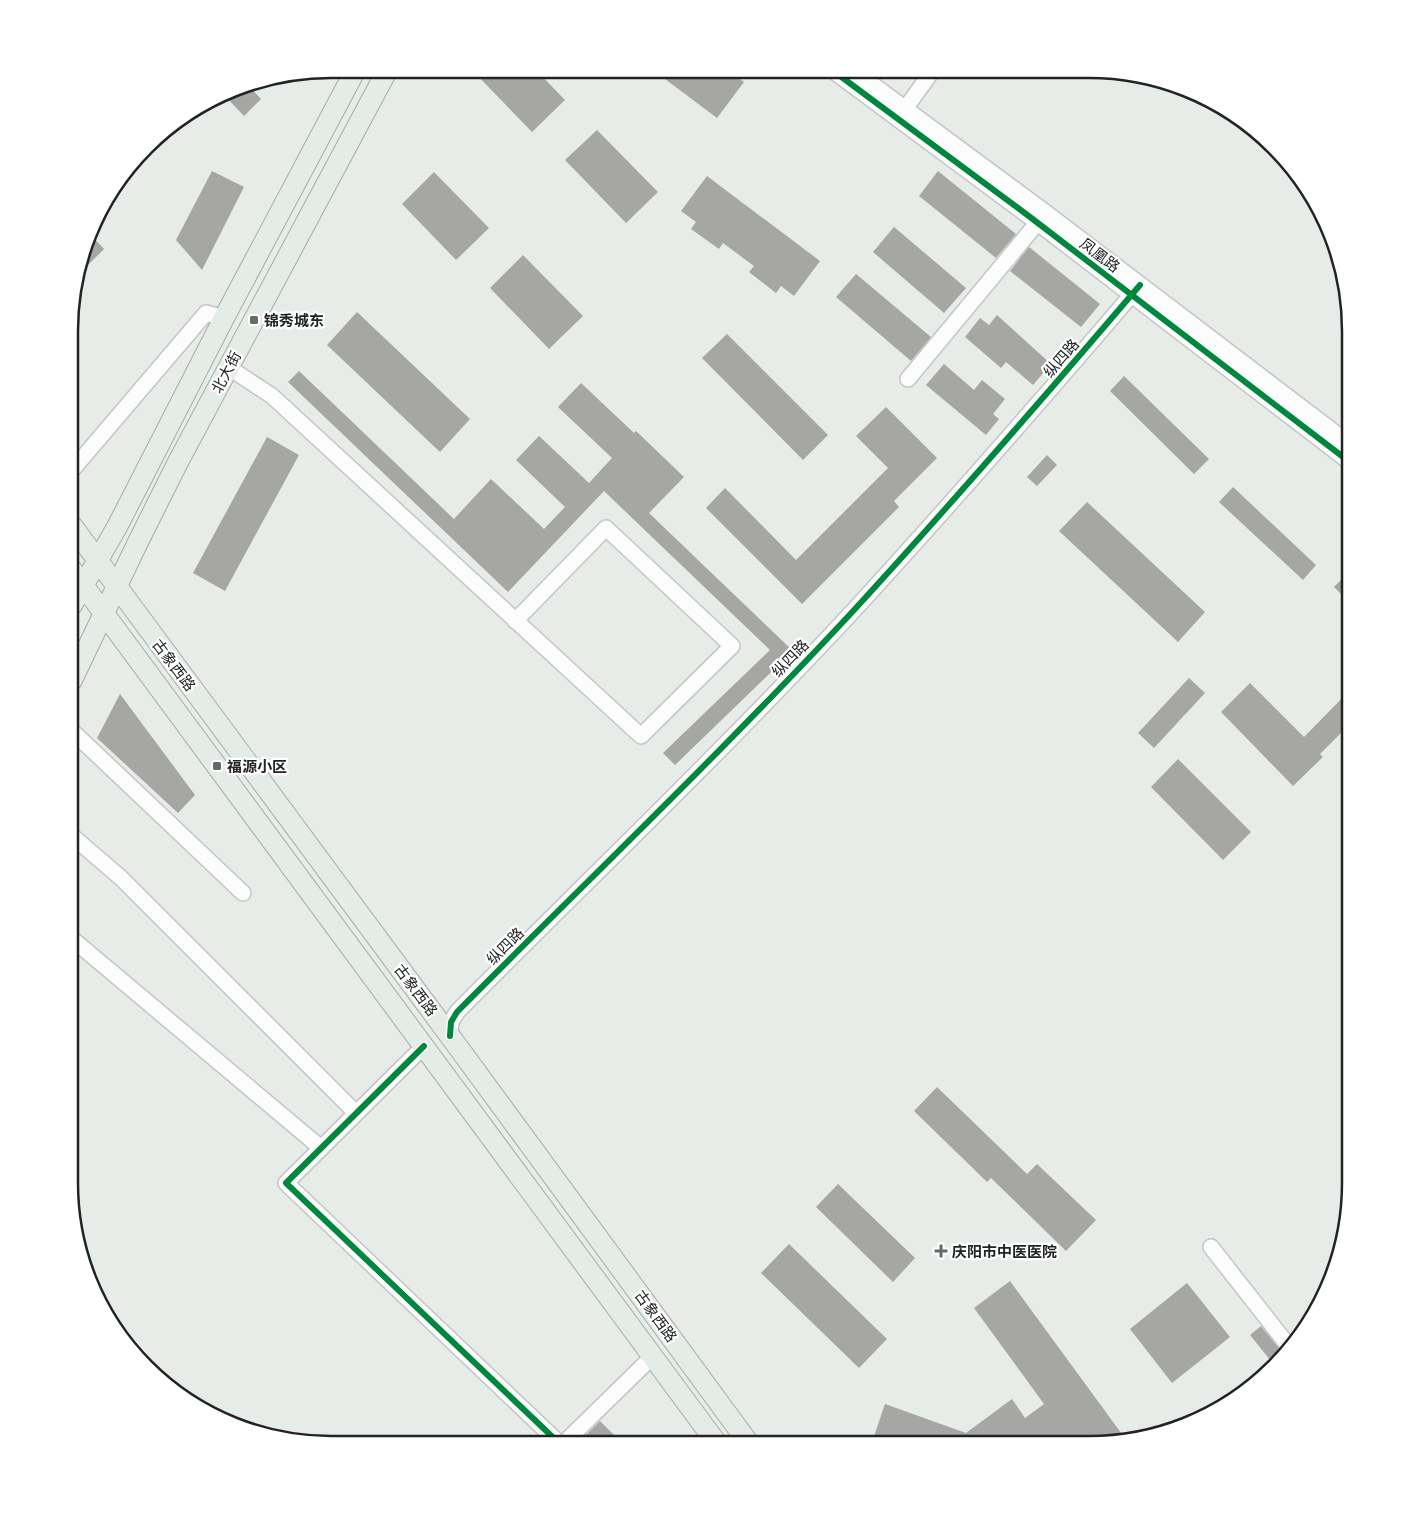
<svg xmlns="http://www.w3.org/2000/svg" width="1420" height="1514" viewBox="0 0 1420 1514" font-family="'Source Serif 4','Noto Sans SC',serif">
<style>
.building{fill:#a6a6a5}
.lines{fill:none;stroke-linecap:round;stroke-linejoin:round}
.minor-casing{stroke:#c3c6c3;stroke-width:18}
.major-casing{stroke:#a3aea5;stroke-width:22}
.minor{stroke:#fcfcfc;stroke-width:15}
.major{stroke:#e5ebe6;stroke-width:20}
.cycleway-casing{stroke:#fff;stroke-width:9}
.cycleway{stroke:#00873e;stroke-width:6}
.poi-dot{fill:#676a68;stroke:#fff;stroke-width:2}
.labels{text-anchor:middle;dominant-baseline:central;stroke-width:4.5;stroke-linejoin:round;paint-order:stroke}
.street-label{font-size:15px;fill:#222423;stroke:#fff}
.poi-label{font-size:15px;font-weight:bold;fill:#222423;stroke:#fff;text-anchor:start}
.rim{fill:none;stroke:#222423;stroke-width:2.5}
</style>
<rect width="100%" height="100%" fill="#e8ece9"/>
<!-- building -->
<path class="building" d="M471,69H535L565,100L532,132Z
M653,70H728L744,82L717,118Z
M246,83L261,99L244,116L224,95Z
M597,130L658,192L626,223L565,160Z
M212,171L244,187L202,270L176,240Z
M938,171L1016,234L996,258L919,196Z
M434,172L489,228L456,260L402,204Z
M707,176L820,261L794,296L781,286L776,293L749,272L754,266L723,243L719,249L691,229L696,222L681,211Z
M894,227L966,288L944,313L873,252Z
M91,235L104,249L74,279L86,248Z
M1029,247L1100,304L1081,327L1010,271Z
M523,255L583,316L549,349L490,288Z
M856,274L931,337L911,361L836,297Z
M357,312L470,419L440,452L327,345Z
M997,315L1051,364L1033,385L1006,362L1001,368L965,337L980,318L989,325Z
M727,334L828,435L803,460L702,358Z
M944,364L974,390L982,380L1005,399L993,414L999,419L986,435L926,385Z
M299,371L454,519L491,479L544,529L565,507L516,460L539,436L589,483L612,458L558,407L581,383L634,433L636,431L684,477L649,513L793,651L675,765L663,753L770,650L604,491L508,592L288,382Z
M1124,376L1209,459L1194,474L1110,391Z
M886,407L937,458L894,501L899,507L802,604L706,508L725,488L796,560L888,468L856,436Z
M267,437L299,455L225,591L193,573Z
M1047,455L1057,465L1037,486L1027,477Z
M1233,487L1316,565L1303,580L1219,502Z
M1087,502L1205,612L1178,642L1059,531Z
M1351,570V604L1334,587Z
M1189,678L1205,693L1154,748L1138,733Z
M1250,683L1304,737L1351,689V723L1320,754L1323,757L1293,786L1221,712Z
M120,694L195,795L178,813L97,738Z
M1178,759L1251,832L1223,860L1151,787Z
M937,1087L1027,1174L1037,1164L1096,1220L1066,1251L991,1178L987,1182L914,1111Z
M838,1184L915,1258L893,1282L816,1207Z
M789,1244L887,1339L859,1368L761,1273Z
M1010,1281L1127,1441L1106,1445H871L885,1404L966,1433L1012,1399L1025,1418L1044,1404L974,1308Z
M1187,1283L1230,1337L1172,1383L1130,1329Z
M1261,1326L1286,1357L1275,1366L1250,1335Z
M600,1421L624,1445H576Z"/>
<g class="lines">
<defs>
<path id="minor" d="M832,70L1030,217L1351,463
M853,70L1045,212L1351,445
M905,109L933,70
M228,367L272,396L641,736L732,646L606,528L515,621
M908,379L1043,216
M73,469L206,313L224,318
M72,731L243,893
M71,835L121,878L356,1113
M71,938L321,1148
M450,1036L451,1022L457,1012C590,878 727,747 855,609C952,503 1047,394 1140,285
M424,1046L286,1183L561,1445
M1211,1247L1291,1349
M562,1445L652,1357"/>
<path id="major" d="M73,527L458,1047L750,1445
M72,570L718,1445
M72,605L117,527L224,318L356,69
M72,680L138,542L178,462L388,69"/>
</defs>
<!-- minor casing -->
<use href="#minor" class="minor-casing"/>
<!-- major casing -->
<use href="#major" class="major-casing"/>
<!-- minor -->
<use href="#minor" class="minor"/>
<!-- major -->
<use href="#major" class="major"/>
<defs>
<path id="cycleway" d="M832,70L1030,217L1351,463
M450,1036L451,1022L457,1012C590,878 727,747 855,609C952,503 1047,394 1140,285
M424,1046L286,1183L561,1445"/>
</defs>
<!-- cycleway casing -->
<use href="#cycleway" class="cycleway-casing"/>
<!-- cycleway -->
<use href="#cycleway" class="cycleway"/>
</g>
<!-- markers -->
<g class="poi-dot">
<rect x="249" y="315" width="10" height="10" rx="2.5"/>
<rect x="212" y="761" width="10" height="10" rx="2.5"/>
<path d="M938.5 1243.5h5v5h5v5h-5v5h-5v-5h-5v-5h5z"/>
</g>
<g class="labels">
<!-- street labels -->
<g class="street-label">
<text transform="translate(1100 255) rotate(37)">凤凰路</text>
<text transform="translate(1061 358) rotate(-49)">纵四路</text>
<text transform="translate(226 372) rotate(-62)">北大街</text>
<text transform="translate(790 658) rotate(-46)">纵四路</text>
<text transform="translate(174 665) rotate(53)">古象西路</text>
<text transform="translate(505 946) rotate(-45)">纵四路</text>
<text transform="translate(416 990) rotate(53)">古象西路</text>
<text transform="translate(656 1316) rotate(54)">古象西路</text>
</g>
<!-- poi labels -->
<g class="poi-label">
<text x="264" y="320">锦秀城东</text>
<text x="227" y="766">福源小区</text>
<text x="952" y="1251">庆阳市中医医院</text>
</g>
</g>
<!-- crop -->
<path d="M0 0H1420V1514H0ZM331 78H1089A253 253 0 0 1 1342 331V1183A253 253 0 0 1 1089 1436H331A253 253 0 0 1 78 1183V331A253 253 0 0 1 331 78Z" fill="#fff" fill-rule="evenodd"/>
<path class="rim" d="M331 78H1089A253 253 0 0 1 1342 331V1183A253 253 0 0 1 1089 1436H331A253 253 0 0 1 78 1183V331A253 253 0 0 1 331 78Z"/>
</svg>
